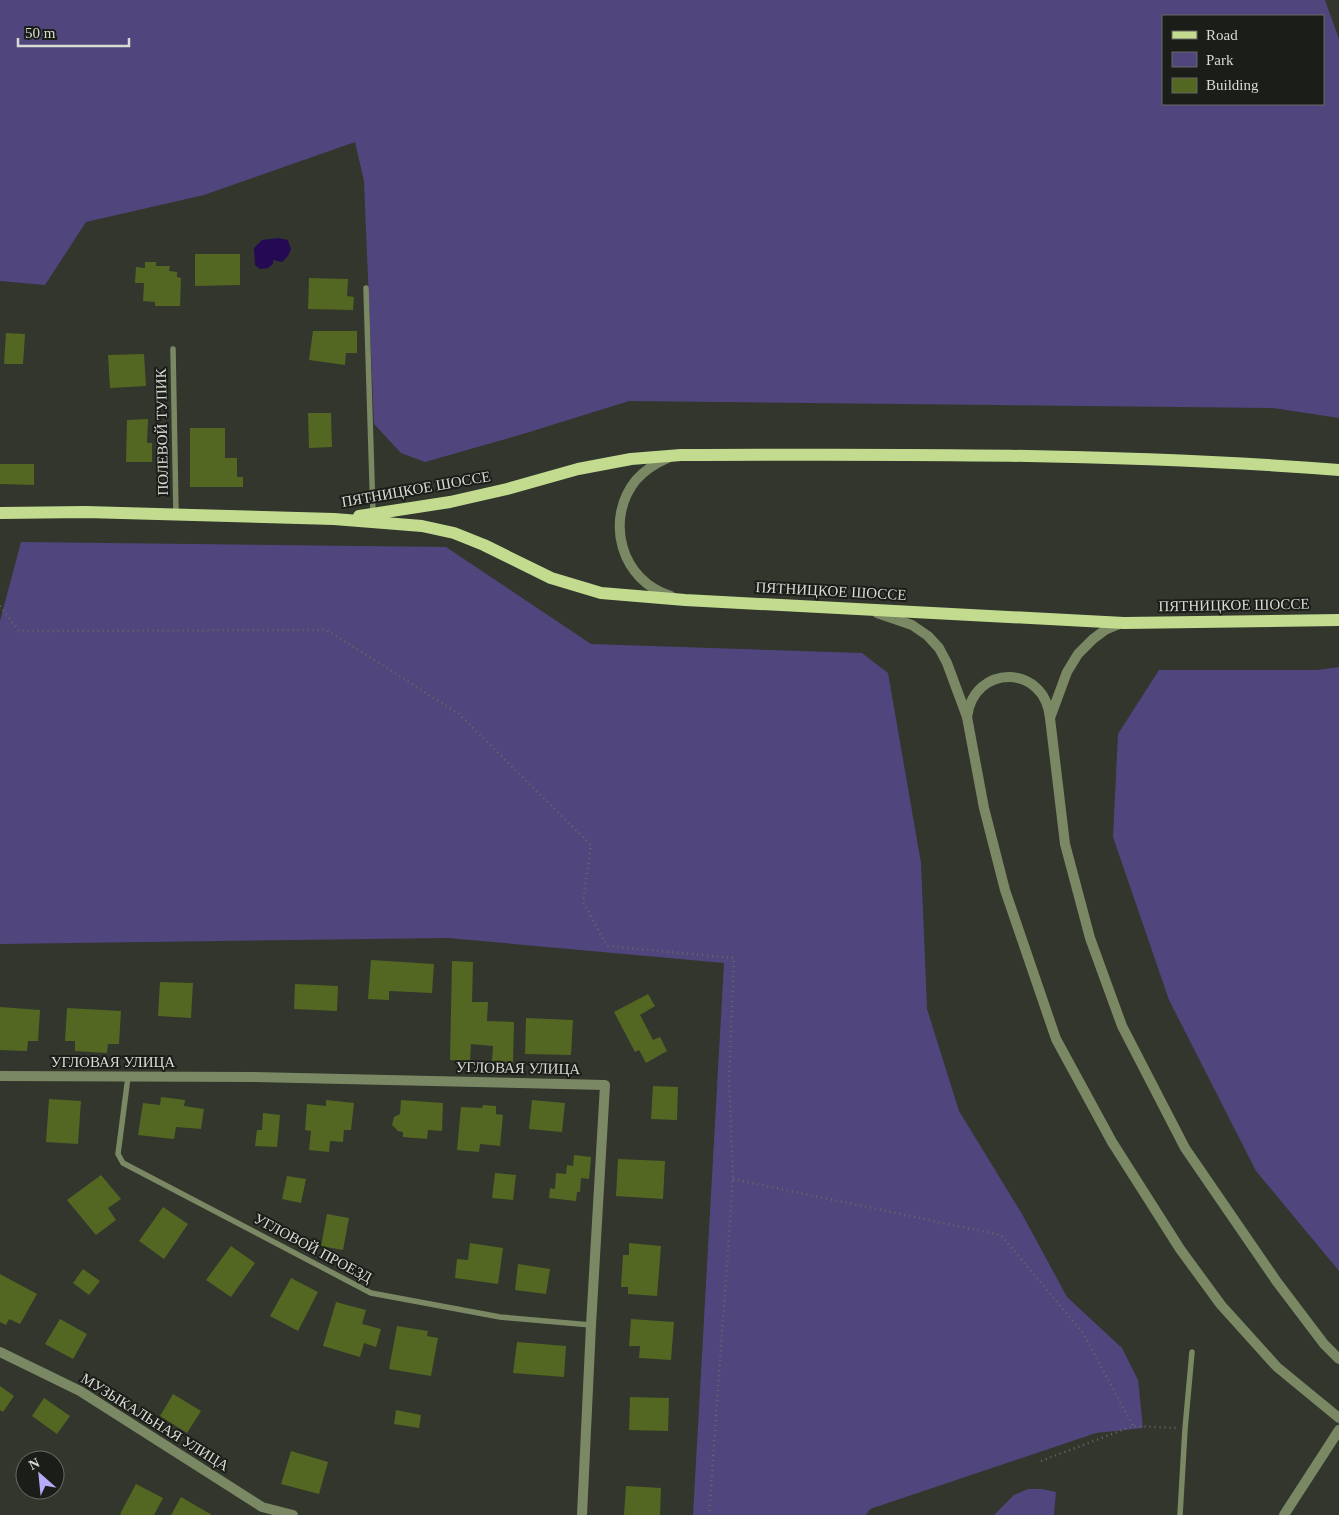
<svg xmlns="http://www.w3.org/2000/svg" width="1339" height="1515" viewBox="0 0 1339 1515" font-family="Georgia,serif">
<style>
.green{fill:#50467d;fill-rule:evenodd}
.water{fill:#240a55}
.building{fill:#536722}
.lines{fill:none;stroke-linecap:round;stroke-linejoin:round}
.path{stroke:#666a61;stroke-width:2.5;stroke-dasharray:1 4;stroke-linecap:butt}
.service{stroke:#7b8864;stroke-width:5.5}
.minor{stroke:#7b8864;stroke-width:10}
.tertiary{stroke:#7b8864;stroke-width:10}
.primary{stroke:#c2db8f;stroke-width:12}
.labels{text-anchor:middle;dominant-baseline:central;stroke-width:4;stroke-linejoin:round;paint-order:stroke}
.street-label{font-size:15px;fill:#d8dbd4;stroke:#1b1d18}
</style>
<rect width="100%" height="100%" fill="#32362c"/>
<!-- green -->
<path class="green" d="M0,0H1325L1339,39V418L1273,408L629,401L523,434L425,462L401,453L374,424L364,181L355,142L204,195L86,222L45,285L0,281ZM1163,16H1323V104H1163Z
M21,542L446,547L591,644L862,653L888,673L921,863L927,1009L959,1111L1022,1214L1067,1297L1122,1348L1138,1380L1143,1428L1096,1433L870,1509L866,1515H693L724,963L448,938L0,944V621Z
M1339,667V1271L1256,1171L1169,1000L1113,837L1118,734L1159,670H1317Z
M1028,1489H1042L1056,1492L1054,1515H994L1014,1495Z"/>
<!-- water -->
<path class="water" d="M278,238L288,240L291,249L288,256L282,262L273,260V264L268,268L260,269L255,265L254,248L262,240Z"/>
<!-- building -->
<path class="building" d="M195,254H240V285L195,286Z
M145,262H156V266H170L169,271L177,272V277L181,278L180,306H155V302L143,301L144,283H135L136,267L145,268Z
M309,278L348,279L347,296L354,297L353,310L308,309Z
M313,331H357V353H346L345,365L309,360Z
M6,333L25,334L23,364H4Z
M144,354L146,386L110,388L108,355Z
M308,413H331L332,447L309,448Z
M148,419L147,443H152V462H126L127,420Z
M190,428H225V458H237V477H243V487H190Z
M0,464H34V485L0,484Z
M371,960L434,964L432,993L389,991V1000L368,999Z
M452,961L473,962L472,1002H488L487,1021L514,1022L513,1062L492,1061L493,1046L471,1044L470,1061L450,1060Z
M160,982L193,983L191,1018L158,1016Z
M295,984L338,986L337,1011L294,1009Z
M648,994L655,1006L640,1015L653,1040L660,1037L667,1051L646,1063L639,1050L635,1052L614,1012Z
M0,1007L40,1010L38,1041H28L27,1051L0,1050Z
M67,1008L121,1011L119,1044H108L107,1053L75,1051V1041H65Z
M526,1018L573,1020L571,1055L525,1054Z
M653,1086L678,1087L677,1120L651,1119Z
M161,1097L185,1100L184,1106L204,1109L201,1129L176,1127L174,1139L138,1135L143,1103L160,1105Z
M49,1099L81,1101L78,1144L46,1142Z
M326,1100L354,1103L351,1130H344L343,1142L330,1141L329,1152L309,1150L311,1131L305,1130L307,1104L326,1106Z
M401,1100L443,1103L442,1131L428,1130L427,1139L403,1137V1132L398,1131L392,1125L394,1117L400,1114Z
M532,1100L565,1103L562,1132L529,1129Z
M483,1105L496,1106V1114L503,1115L500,1146L480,1144L479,1152L457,1150L461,1107L482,1108Z
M263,1113L280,1115L277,1147L255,1146L257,1130H262Z
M574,1155L591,1157L589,1179L581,1178L580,1192H577L576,1201L549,1198L550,1188L555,1189L556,1173L566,1174L567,1165L573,1166Z
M618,1159L665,1161L663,1199L616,1196Z
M495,1173L516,1175L513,1200L492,1198Z
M101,1175L121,1199L108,1208L116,1220L96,1235L67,1200Z
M287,1176L306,1179L301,1203L282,1199Z
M163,1207L188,1224L164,1259L139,1241Z
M327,1214L349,1218L343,1250L321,1246Z
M470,1243L503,1248L498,1284L455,1278L457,1259L468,1260Z
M629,1243L661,1246L657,1296L628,1294V1287H621L623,1255H629Z
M231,1246L255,1263L231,1297L206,1280Z
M518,1264L550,1269L546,1294L515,1290Z
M83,1269L100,1281L89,1295L73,1283Z
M0,1274L37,1294L20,1324L9,1319L6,1325L0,1322Z
M291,1278L318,1292L298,1331L270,1316Z
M336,1302L366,1310L362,1324L381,1329L376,1347L364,1343L360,1357L323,1346Z
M60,1319L87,1334L73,1359L45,1344Z
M631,1319L674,1322L671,1360L639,1358L640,1346H629Z
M397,1326L428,1331L427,1336L438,1338L431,1376L389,1369Z
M517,1342L566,1346L564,1377L513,1373Z
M0,1386L14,1396L3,1412L0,1410Z
M173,1394L201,1411L187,1433L160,1416Z
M630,1397L669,1398L668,1431L629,1430Z
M44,1398L70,1416L57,1434L32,1416Z
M396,1410L421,1415L419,1428L394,1424Z
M291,1451L328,1462L319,1494L281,1484Z
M136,1484L163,1498L154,1515H122L120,1514Z
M626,1486L661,1488L660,1515H624Z
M181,1497L212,1515H171Z"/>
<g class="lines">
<!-- path -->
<path class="path" d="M0,606L19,631L327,630L459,714L591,845L583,902L607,946L734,958L729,1079L733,1179L709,1515
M733,1179L1001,1235L1083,1333L1133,1426
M1041,1461L1133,1426L1176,1428"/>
<!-- service -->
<path class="service" d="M366,288L373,514
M173,349L176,514
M128,1077L118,1154L123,1163L371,1293L500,1317L591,1325
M1180,1515L1185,1429L1192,1352"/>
<!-- minor -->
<path class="minor" d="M967,717C974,663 1045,664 1050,718
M0,1076L253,1077L605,1085L591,1325L582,1515
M0,1352L80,1391L262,1507L293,1515
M1284,1515L1339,1430"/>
<!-- tertiary -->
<path class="tertiary" d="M668,458C656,463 645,470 636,480C604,520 621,581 671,596
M877,613L912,625L928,636L939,648L947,663L967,717L984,808L1005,890L1056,1039L1112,1142L1180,1249L1221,1305L1277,1367L1339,1418
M1122,623L1105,630L1093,639L1078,654L1067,672L1050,718L1065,844L1090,938L1122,1026L1185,1148L1277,1282L1324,1344L1339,1359"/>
<!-- primary -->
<path class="primary" d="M0,513L86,512L334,519L422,526L454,533L484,545L551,578L601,593L685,600L1124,623L1339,620
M359,516L450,502L507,489L578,469L631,459L681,455C900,454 1120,453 1339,470"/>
</g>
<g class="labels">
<!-- street labels -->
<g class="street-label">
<text transform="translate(162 432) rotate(-91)">ПОЛЕВОЙ ТУПИК</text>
<text transform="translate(416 489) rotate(-10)">ПЯТНИЦКОЕ ШОССЕ</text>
<text transform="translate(831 591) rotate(3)">ПЯТНИЦКОЕ ШОССЕ</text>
<text transform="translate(1234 605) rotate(-1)">ПЯТНИЦКОЕ ШОССЕ</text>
<text x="113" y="1062">УГЛОВАЯ УЛИЦА</text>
<text transform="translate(518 1068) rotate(1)">УГЛОВАЯ УЛИЦА</text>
<text transform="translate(313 1248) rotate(28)">УГЛОВОЙ ПРОЕЗД</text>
<text transform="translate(155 1422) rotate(32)">МУЗЫКАЛЬНАЯ УЛИЦА</text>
</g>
</g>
<!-- legend -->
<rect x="1162" y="15" width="162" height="90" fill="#1b1d18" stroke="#676963"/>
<rect x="1172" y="31" width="25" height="8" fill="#c2db8f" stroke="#676963"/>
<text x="1206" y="40" font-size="15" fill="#d8dbd4">Road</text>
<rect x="1172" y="52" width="25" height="15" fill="#50467d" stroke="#676963"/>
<text x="1206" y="65" font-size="15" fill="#d8dbd4">Park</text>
<rect x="1172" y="78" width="25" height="15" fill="#536722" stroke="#676963"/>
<text x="1206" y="90" font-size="15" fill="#d8dbd4">Building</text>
<!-- north arrow -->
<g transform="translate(40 1475) rotate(333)"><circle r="24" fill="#1b1d18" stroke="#676963"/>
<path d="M0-4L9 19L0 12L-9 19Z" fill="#b6abf8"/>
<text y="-8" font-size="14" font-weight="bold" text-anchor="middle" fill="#d8dbd4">N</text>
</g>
<!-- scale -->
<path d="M18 38v8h111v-8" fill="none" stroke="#d8dbd4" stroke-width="2.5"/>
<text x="25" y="38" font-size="15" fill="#d8dbd4" stroke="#1b1d18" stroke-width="4" paint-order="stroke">50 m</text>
</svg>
